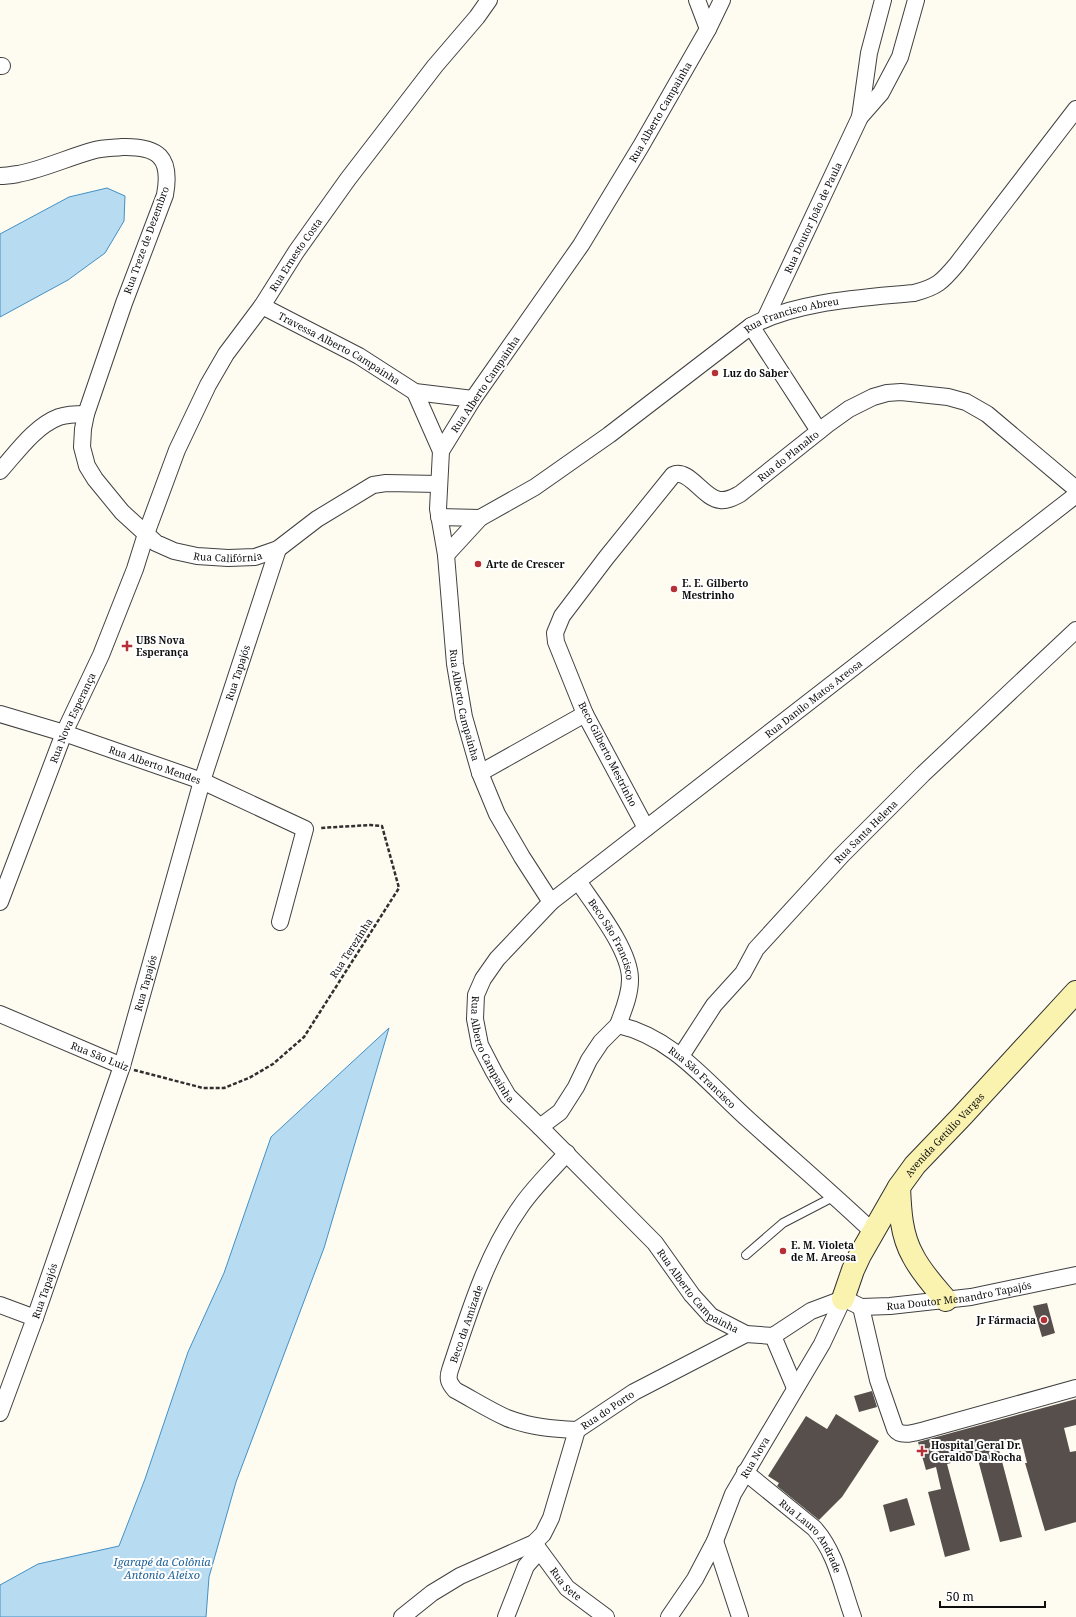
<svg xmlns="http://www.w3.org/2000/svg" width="1076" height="1617" viewBox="0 0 1076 1617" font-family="'Noto Serif',serif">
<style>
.water{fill:#b7dcf2;stroke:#4390c4}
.building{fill:#564f4b}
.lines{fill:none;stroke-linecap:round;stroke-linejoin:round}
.lane-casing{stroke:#414141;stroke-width:10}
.street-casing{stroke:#414141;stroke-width:18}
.secondary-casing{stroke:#303030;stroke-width:24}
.path{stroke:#303030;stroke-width:2.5;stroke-dasharray:4 2;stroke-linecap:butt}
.lane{stroke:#fff;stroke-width:8}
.street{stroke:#fff;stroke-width:16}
.secondary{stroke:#faf2af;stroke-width:22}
.poi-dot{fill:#b52f34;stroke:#fff;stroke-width:1.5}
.labels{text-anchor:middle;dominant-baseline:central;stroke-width:4;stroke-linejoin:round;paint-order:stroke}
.street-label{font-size:10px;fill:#0e0e0e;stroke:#fff}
.poi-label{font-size:10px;font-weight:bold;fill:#0e0e0e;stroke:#fff;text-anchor:start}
.water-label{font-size:11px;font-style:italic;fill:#1f6298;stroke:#fff}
</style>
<rect width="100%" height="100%" fill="#fefbf0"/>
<!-- water -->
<path class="water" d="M107,188L125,196L124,221L105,253L68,280L0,317V234L69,197Z
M389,1028L324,1248L236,1482L209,1577L206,1617H0V1585L38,1564L119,1546L145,1479L188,1352L224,1273L271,1137Z"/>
<!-- building -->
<path class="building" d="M1047,1303L1055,1333L1042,1337L1033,1306Z
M872,1391L877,1407L859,1412L854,1396Z
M1076,1399V1425L1064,1428L1070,1452L1076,1451V1522L1045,1531L1025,1463H1027L1021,1439L1000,1444L1001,1450H999L1022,1537L1000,1542L977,1456L947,1464L970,1550L945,1557L928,1492L941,1489L936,1467L926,1470L918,1442Z
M836,1414L879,1441L842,1497L819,1520L777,1486L779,1483L768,1476L806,1416L827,1429Z
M907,1498L915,1525L890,1532L883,1505Z"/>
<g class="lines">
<defs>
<path id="lane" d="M746,1255L783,1223L835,1196"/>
<g id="street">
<path id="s1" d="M697,0L708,29L641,146L581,245L473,399L441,451L438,509L446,555L455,664L464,717L480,773L497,814L522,857L551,902L497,959L483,979L476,995L475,1019L480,1045L494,1072L508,1096L540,1127L655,1243L692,1295L711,1316L746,1334"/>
<path d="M708,29L722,0"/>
<path d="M0,66H2"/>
<path d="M860,117L869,53L883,0"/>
<path id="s2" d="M0,176C6,176 12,175 18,174C44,169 69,157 95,150C103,148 114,148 122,147C158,146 172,157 165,195L124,303L86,414L83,429L82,447L87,466L95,479L122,512L156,543L174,551L197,556L228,558L255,557L278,549L317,519L373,485L386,483L439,484"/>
<path id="s3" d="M262,306L359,356L415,392L473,399"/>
<path id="s4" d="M765,319L860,117L881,93L900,57L916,0"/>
<path d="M751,326L819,431"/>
<path d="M415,392L441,451"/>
<path d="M0,471C17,452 35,426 59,417C68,414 77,414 86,414"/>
<path d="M439,517L480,518"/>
<path id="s5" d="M446,555L480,518L535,487L609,435L751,326C796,301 863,298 914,293C937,287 942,282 957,264L1076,109"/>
<path id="s6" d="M0,714L64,733L202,781L305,829L280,922"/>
<path d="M480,773L585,714"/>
<path id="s7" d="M646,828L585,714L556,642L555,633L562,616L606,558L673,475C688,467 704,499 720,500C728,501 734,497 740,494L828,424L849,409L873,397L887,393L901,392L948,397L966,402L987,414L1076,489"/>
<path id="s8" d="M578,881C594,905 631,951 630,980C630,996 623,1011 618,1025"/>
<path id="s9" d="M0,902L64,733L101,655L135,569L146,534L177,450L208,385L226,354L262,306L296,252L348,179L435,66L477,17L489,0"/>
<path id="s10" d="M551,902L1076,495"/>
<path d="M0,1014L122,1066"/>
<path id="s11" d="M681,1056L714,1005L743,973L756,949L842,855L923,774L1076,630"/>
<path id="s12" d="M540,1127L560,1112L576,1087L589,1060L601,1042L618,1025C675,1038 709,1085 751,1122C792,1159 833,1194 873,1232"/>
<path d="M567,1153C552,1170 534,1187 521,1206C486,1255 469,1313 450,1370C447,1379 449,1383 455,1390C472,1399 489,1410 507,1418C530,1427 553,1429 577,1430"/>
<path id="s13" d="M851,1302L861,1307L890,1306L971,1297L1076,1275"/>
<path d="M0,1305L35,1318"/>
<path d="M861,1307L878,1380L895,1429C901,1438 916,1432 925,1430L1076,1388"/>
<path d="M773,1336L795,1388"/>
<path id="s14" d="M0,1413L35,1318L122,1066L202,781L278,549"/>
<path id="s15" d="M745,1472L814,1528C836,1552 842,1587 853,1617"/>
<path d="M715,1541L740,1617"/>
<path id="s16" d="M534,1543L567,1588L606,1617"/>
<path id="s17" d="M402,1617L432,1593L460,1576L534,1543L543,1534L551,1518L577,1430L634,1392L746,1334L773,1336L811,1311L843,1299"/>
<path d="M506,1617L526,1566L539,1551"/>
<path id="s18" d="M669,1617L695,1579L715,1541L733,1494L822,1344L843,1299"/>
</g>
<g id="secondary">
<path d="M899,1187C900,1210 901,1235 913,1256C921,1272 934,1286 946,1300"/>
<path id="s19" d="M843,1299L853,1270L860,1255L899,1187L915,1165L962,1116L1076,992"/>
</g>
</defs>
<!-- lane casing -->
<use href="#lane" class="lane-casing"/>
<!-- street casing -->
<use href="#street" class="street-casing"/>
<!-- secondary casing -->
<use href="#secondary" class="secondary-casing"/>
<!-- path -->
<path class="path" d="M134,1070L203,1088H224L249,1078L273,1064L304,1037L399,888L382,826L370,825L320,828"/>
<!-- lane -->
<use href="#lane" class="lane"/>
<!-- street -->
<use href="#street" class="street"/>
<!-- secondary -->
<use href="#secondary" class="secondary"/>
</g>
<!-- markers -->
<g class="poi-dot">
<circle cx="715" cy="373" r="4"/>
<circle cx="478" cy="564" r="4"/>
<circle cx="674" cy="589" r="4"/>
<path d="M125 640h4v4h4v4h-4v4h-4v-4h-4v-4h4z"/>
<circle cx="783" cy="1251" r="4"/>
<circle cx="1044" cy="1320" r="4"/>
<path d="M920 1445h4v4h4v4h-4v4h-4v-4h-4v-4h4z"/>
</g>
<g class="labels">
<!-- street labels -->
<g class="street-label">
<text transform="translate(660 112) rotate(-60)">Rua Alberto Campainha</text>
<text stroke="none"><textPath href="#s4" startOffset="112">Rua Doutor João de Paula</textPath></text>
<text transform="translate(146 240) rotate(-70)">Rua Treze de Dezembro</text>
<text stroke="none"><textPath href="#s9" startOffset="715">Rua Ernesto Costa</textPath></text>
<text stroke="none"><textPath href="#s5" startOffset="425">Rua Francisco Abreu</textPath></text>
<text stroke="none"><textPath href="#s3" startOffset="88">Travessa Alberto Campainha</textPath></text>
<text transform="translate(485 384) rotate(-56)">Rua Alberto Campainha</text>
<text stroke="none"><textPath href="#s7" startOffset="552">Rua do Planalto</textPath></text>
<text stroke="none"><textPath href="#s2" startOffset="670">Rua Califórnia</textPath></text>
<text stroke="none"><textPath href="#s14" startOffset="778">Rua Tapajós</textPath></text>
<text stroke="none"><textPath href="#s10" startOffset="332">Rua Danilo Matos Areosa</textPath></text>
<text stroke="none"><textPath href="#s1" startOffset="787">Rua Alberto Campainha</textPath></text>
<text stroke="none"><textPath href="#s9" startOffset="198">Rua Nova Esperança</textPath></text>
<text transform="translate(608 754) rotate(63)">Beco Gilberto Mestrinho</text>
<text stroke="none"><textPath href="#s6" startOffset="163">Rua Alberto Mendes</textPath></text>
<text stroke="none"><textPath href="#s11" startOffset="292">Rua Santa Helena</textPath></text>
<text stroke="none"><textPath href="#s8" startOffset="68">Beco São Francisco</textPath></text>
<text transform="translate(351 948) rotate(-57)">Rua Terezinha</text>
<text stroke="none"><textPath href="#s14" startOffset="454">Rua Tapajós</textPath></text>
<text stroke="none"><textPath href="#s1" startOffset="1183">Rua Alberto Campainha</textPath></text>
<text transform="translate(100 1056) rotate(22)">Rua São Luiz</text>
<text stroke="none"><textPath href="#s12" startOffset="231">Rua São Francisco</textPath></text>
<text stroke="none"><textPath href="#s19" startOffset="195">Avenida Getúlio Vargas</textPath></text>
<text stroke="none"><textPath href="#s1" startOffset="1507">Rua Alberto Campainha</textPath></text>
<text stroke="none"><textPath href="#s14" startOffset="130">Rua Tapajós</textPath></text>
<text stroke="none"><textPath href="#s13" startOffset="110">Rua Doutor Menandro Tapajós</textPath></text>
<text transform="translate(466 1324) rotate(-71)">Beco da Amizade</text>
<text stroke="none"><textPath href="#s17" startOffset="311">Rua do Porto</textPath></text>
<text stroke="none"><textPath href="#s18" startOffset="182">Rua Nova</textPath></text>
<text stroke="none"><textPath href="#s15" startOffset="93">Rua Lauro Andrade</textPath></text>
<text stroke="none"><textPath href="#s16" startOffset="52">Rua Sete</textPath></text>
</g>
<!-- poi labels -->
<g class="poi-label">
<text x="723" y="373">Luz do Saber</text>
<text x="486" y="564">Arte de Crescer</text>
<text x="682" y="583">E. E. Gilberto<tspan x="682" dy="12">Mestrinho</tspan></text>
<text x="136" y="640">UBS Nova<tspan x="136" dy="12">Esperança</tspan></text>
<text x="791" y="1245">E. M. Violeta<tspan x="791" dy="12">de M. Areosa</tspan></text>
<text x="1036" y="1320" text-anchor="end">Jr Fármacia</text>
<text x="931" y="1445">Hospital Geral Dr.<tspan x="931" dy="12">Geraldo Da Rocha</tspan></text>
</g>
<!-- water labels -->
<g class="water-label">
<text x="162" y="1561">Igarapé da Colônia<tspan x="162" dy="13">Antonio Aleixo</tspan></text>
</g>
</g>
<!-- scale -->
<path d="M940 1601v6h105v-6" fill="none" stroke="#0e0e0e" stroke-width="2"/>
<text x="946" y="1601" font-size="12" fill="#0e0e0e" stroke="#ffffff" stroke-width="3" paint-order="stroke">50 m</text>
</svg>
